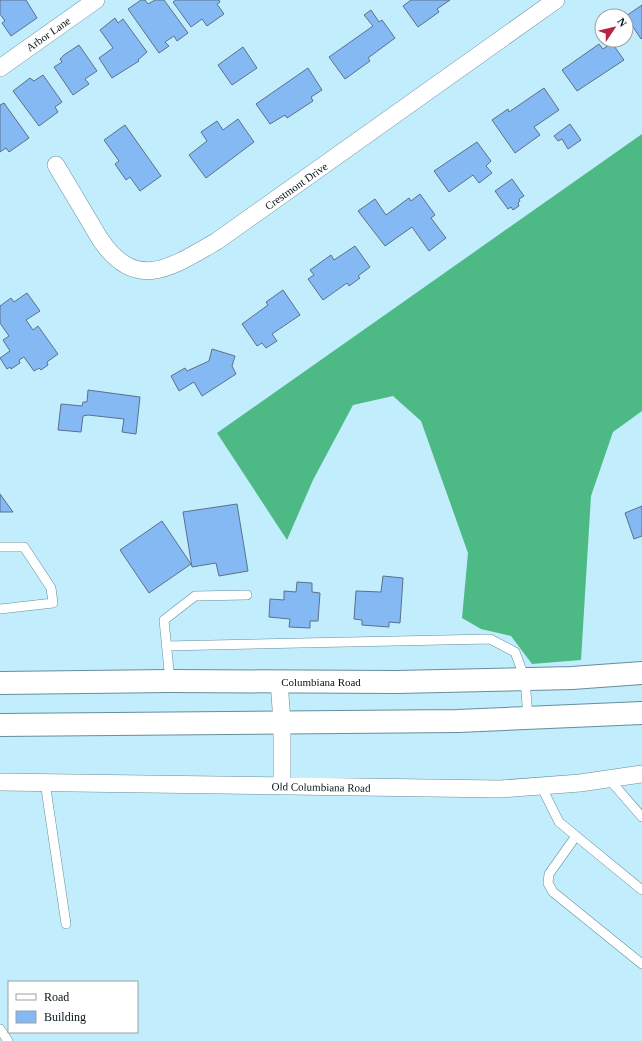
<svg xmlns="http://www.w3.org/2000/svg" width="642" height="1041" viewBox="0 0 642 1041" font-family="Georgia,serif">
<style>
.forest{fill:#4db985}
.building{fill:#85b9f4;stroke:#5a718b}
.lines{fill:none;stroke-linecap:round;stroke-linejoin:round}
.lane-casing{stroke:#668e9c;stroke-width:10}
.street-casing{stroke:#668e9c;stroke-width:18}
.secondary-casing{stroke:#668e9c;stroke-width:24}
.lane{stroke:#fff;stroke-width:9}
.street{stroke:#fff;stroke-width:17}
.secondary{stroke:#fff;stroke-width:22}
.labels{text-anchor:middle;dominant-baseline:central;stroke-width:3;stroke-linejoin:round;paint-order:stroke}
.street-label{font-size:11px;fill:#051419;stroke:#fff}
</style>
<rect width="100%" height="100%" fill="#c2edfc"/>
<!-- forest -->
<path class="forest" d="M642,134V411L613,432L591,496L581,660L532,664L511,636L481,629L462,618L468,553L421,421L393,396L353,405L313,480L287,540L217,433Z"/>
<!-- building -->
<path class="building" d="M0,0H26L37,18L11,36L2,23L5,21L0,14Z
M141,0H145L148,4L155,0H164L188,33L177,41L174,36L165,42L169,46L159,53L128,9Z
M176,0H219L220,2L217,4L224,14L207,26L202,19L191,27L173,2Z
M411,0H450L437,9L439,12L418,27L403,6Z
M642,5V38L641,39L626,16Z
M371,10L379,22L382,20L395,38L368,58L370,61L345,79L329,57L373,26L364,15Z
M115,18L118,23L123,19L147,52L138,60L139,61L112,78L99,58L113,48L100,30Z
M612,43L624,60L577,91L562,70L599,44L603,49Z
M79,45L97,71L85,79L89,84L73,95L54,67L62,62L60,59L64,55Z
M243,47L257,68L232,85L218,65Z
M308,68L322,90L311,97L313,101L287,118L285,115L270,124L256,104Z
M43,75L62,102L55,107L58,112L39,126L13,91L30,78L34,81Z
M544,88L559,110L534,127L540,135L515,153L492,120L508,109L509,112Z
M4,103L29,138L9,152L6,148L0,152V105Z
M238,119L254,142L206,178L189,155L207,141L201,132L217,121L223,130Z
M570,124L581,140L568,149L562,139L558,141L554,136Z
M125,125L161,176L140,191L130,177L126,180L115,164L119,161L104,140Z
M477,142L491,161L486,166L492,173L479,183L473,175L449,192L434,171Z
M512,179L524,196L519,199L520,201L518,203L519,206L513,210L511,207L508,209L495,191Z
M420,194L435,215L431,218L446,238L429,251L412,227L385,246L358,211L375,199L386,215L409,198L411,201Z
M355,246L370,267L358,276L360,278L349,286L347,283L323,300L308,279L314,275L310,270L331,255L334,260Z
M283,290L300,315L272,334L277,341L266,348L262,343L257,346L242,324L268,305L266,302Z
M27,293L40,311L26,320L33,330L38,326L58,354L47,362L48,365L41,370L39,368L34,371L24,357L19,360L20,363L11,369L10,367L7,369L0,358L10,351L3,340L9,336L0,323V306L11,298L14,302Z
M212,349L235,356L232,366L236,374L202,396L194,382L179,391L171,376L185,368L187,371L209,361Z
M88,390L140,397L136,434L122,432L124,419L88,415L83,416L81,432L58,430L61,404L82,406L83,402H87Z
M0,494L13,512H0Z
M237,504L248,571L219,576L216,563L192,567L183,512Z
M642,506V536L634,539L625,513Z
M162,521L191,564L149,593L120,550Z
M383,576L403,578L400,623L389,622V627L362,625V620L354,619L356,591L381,592Z
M297,582L312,583V592L320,593L318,621H310V628L289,627L290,619L269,617L270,599L284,600V591L296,592Z"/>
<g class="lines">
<defs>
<path id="lane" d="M0,547H24L51,588L53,603L0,609
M166,646L490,639L515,652L525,679L528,718
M170,681L164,620L195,596L247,595
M609,779L642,817
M45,782L66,924
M541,786L559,822L642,890
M576,836L549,874L548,883L553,892L642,964
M0,1029L8,1041"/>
<path id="street" d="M0,68L96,0
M56,165L100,239C136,293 172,267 217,241L556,0
M279,681L282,722V786
M0,782L500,789L580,783L642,774"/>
<path id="secondary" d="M0,683L170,681L397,682L572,678L642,673
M0,725L458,721L642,713"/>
</defs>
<!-- lane casing -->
<use href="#lane" class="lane-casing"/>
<!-- street casing -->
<use href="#street" class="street-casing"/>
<!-- secondary casing -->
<use href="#secondary" class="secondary-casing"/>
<!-- lane -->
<use href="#lane" class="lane"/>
<!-- street -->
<use href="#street" class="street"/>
<!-- secondary -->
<use href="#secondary" class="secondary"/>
</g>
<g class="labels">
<!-- street labels -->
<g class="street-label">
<text transform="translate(48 34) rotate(-35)">Arbor Lane</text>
<text transform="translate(296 186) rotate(-35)">Crestmont Drive</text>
<text x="321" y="682">Columbiana Road</text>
<text transform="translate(321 787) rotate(1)">Old Columbiana Road</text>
</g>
</g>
<!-- legend -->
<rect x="8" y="981" width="130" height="52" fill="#ffffff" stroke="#9ba1a3"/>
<rect x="16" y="994" width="20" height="6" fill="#ffffff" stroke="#9ba1a3"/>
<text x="44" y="1001" font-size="12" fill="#051419">Road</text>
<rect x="16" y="1011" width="20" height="12" fill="#85b9f4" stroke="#9ba1a3"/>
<text x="44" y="1021" font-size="12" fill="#051419">Building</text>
<!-- north arrow -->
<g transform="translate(614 28) rotate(55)"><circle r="19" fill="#ffffff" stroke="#9ba1a3"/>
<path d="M0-3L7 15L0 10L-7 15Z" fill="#b62443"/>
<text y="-6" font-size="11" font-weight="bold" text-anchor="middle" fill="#051419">N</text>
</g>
</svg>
